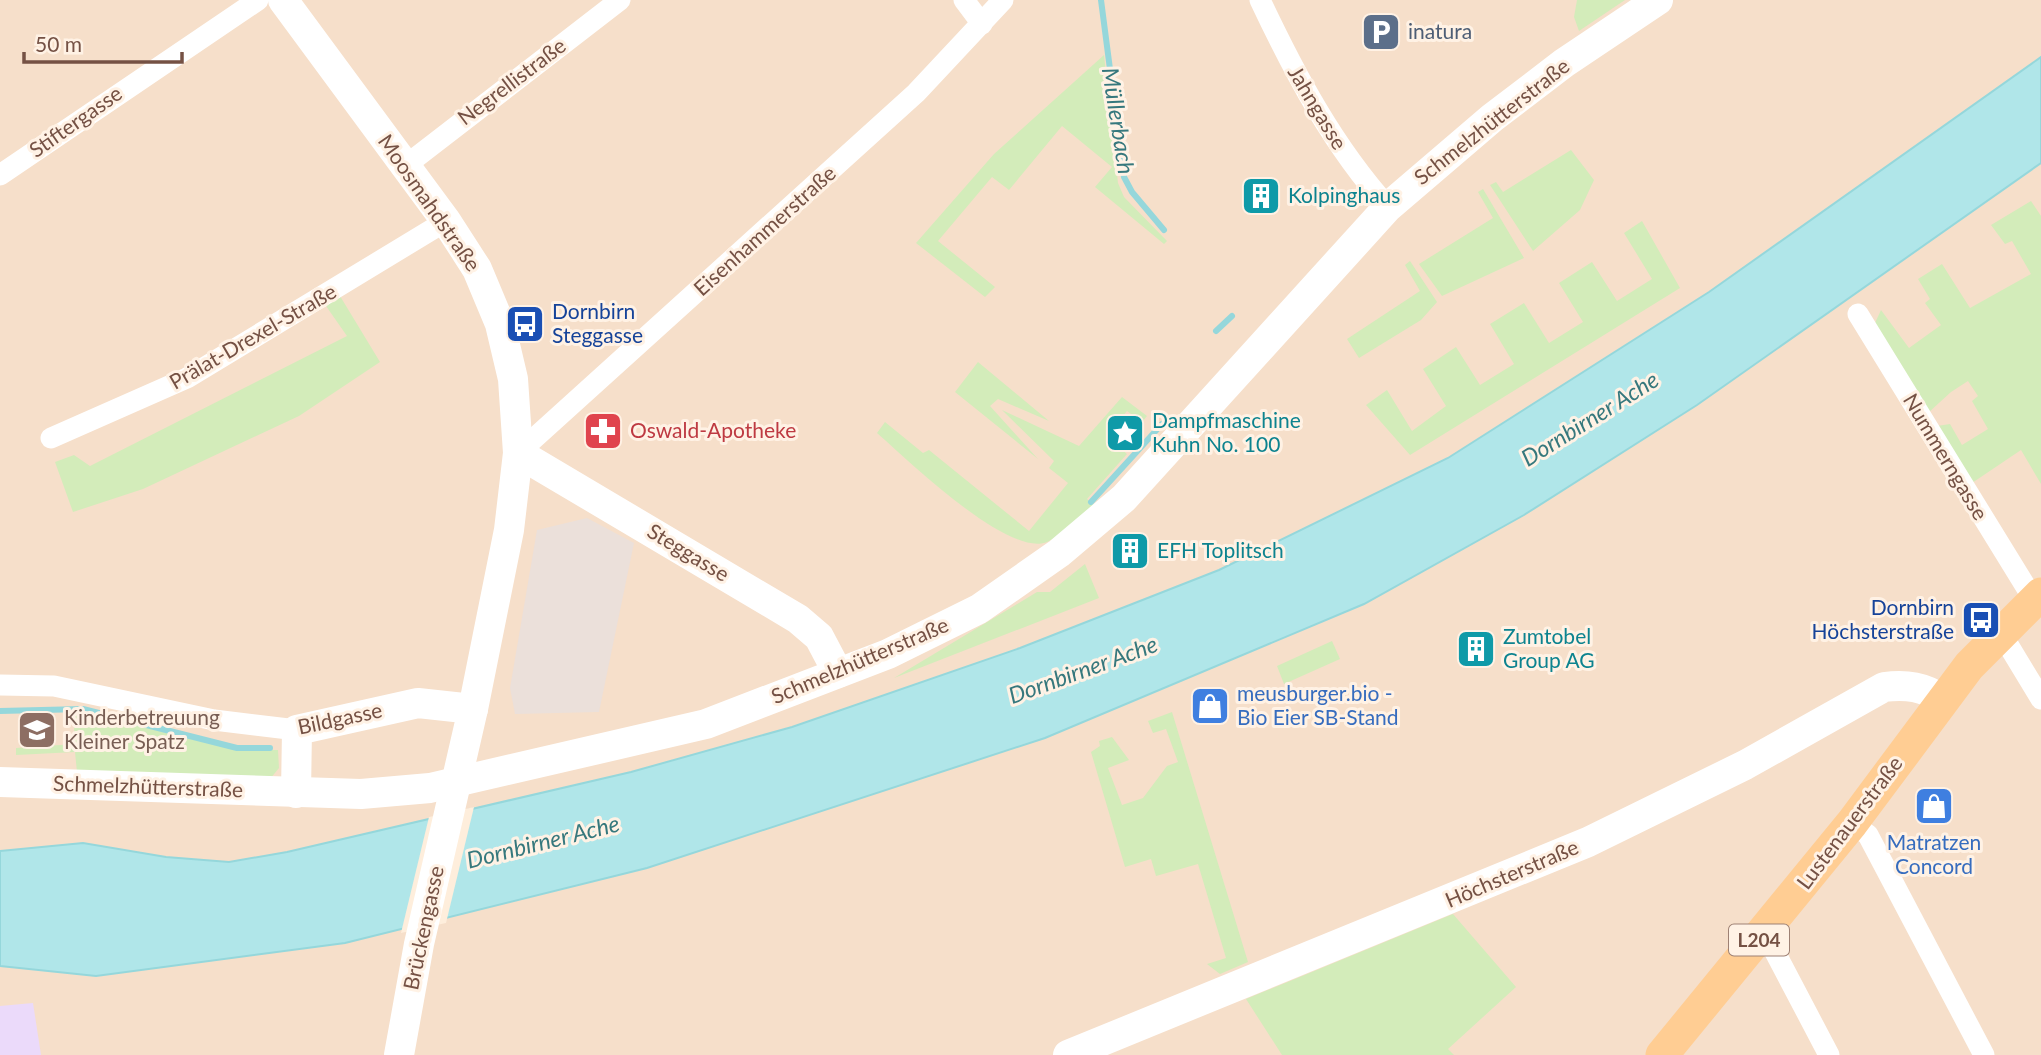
<svg xmlns="http://www.w3.org/2000/svg" width="2041" height="1055" font-family="Lato,sans-serif">
<rect width="100%" height="100%" fill="#feeedc"/>
<rect fill="#f6dfca" x="0" y="0" width="2041" height="1055"/>
<path fill="#ebe0da" d="M 587,518 L 634,543 L 599,712 L 515,714 L 510,688 L 537,530 Z"/>
<path fill="#ebdafa" d="M 33,1003 L 41,1055 L 0,1055 L 0,1006 Z"/>
<g fill="#d3ecba">
<path d="M 1577,0 L 1625,0 L 1579,31 L 1574,17 Z"/>
<path d="M 1104,55 L 1118,183 L 1124,197 L 1167,241 L 1164,244 L 1095,187 L 1112,167 L 1062,126 L 1009,190 L 992,177 L 938,241 L 995,287 L 985,297 L 916,243 L 994,154 Z"/>
<path d="M 1571,150 L 1594,180 L 1580,210 L 1533,251 L 1490,185 L 1496,182 L 1503,192 Z"/>
<path d="M 1483,189 L 1524,258 L 1442,296 L 1419,264 L 1493,218 L 1478,192 Z"/>
<path d="M 2031,201 L 2041,216 L 2041,484 L 2021,450 L 1972,483 L 1937,426 L 1950,424 L 1962,445 L 1988,429 L 1972,401 L 1978,396 L 1968,381 L 1951,392 L 1928,413 L 1875,323 L 1881,310 L 1909,348 L 1941,325 L 1925,303 L 1930,299 L 1918,279 L 1942,264 L 1970,308 L 2031,274 L 2012,241 L 2005,244 L 1991,225 Z"/>
<path d="M 1642,221 L 1680,288 L 1410,455 L 1366,405 L 1387,390 L 1412,431 L 1446,406 L 1423,369 L 1456,347 L 1480,385 L 1514,364 L 1490,324 L 1524,303 L 1549,343 L 1583,322 L 1559,283 L 1592,262 L 1617,301 L 1652,279 L 1624,233 Z"/>
<path d="M 1410,261 L 1437,302 L 1421,320 L 1359,358 L 1347,339 L 1420,291 L 1405,265 Z"/>
<path d="M 340,296 L 380,362 L 299,416 L 143,489 L 73,512 L 55,462 L 74,455 L 90,466 L 347,336 L 326,306 Z"/>
<path d="M 978,362 L 1049,421 L 998,399 L 990,406 L 1038,459 L 955,392 Z"/>
<path d="M 1122,397 L 1147,416 L 1142,422 L 1127,411 L 1106,436 L 1127,454 L 1087,499 L 1094,505 C 1080,516 1063,535 1047,542 C 1008,558 907,459 877,433 L 885,422 L 923,453 L 929,450 L 1029,531 L 1068,483 L 1049,468 L 1054,461 L 1002,410 L 1079,446 Z"/>
<path d="M 1085,564 L 1099,598 L 894,678 L 1037,592 L 1050,592 Z"/>
<path d="M 1332,641 L 1340,659 L 1284,684 L 1277,666 Z"/>
<path d="M 73,710 L 237,750 L 278,750 L 279,768 L 270,779 L 77,772 L 75,752 L 16,755 L 16,748 L 75,744 Z"/>
<path d="M 1172,712 L 1248,962 L 1220,974 L 1207,964 L 1226,958 L 1198,864 L 1156,876 L 1151,859 L 1125,867 L 1091,752 L 1100,746 L 1099,741 L 1112,737 L 1129,760 L 1108,768 L 1122,805 L 1143,798 L 1167,766 L 1178,762 L 1166,729 L 1153,733 L 1148,721 Z"/>
<path d="M 1453,914 L 1516,987 L 1448,1049 L 1454,1055 L 1282,1055 L 1246,999 Z"/>
</g>
<path fill="#b0e6e9" stroke="#95d7db" stroke-width="2" d="M 2041,57 L 2041,163 L 1697,405 L 1524,515 L 1364,604 L 1045,738 L 647,868 L 345,943 L 96,976 L 0,966 L 0,851 L 83,843 L 166,857 L 229,862 L 287,852 L 631,772 L 792,727 L 1020,648 L 1219,570 L 1448,458 L 1709,292 Z"/>
<path fill="#feeedc" d="M 474,807 L 446,923 L 401,933 L 429,817 Z"/>
<g fill="none" stroke-linecap="round" stroke-linejoin="round">
<g stroke="#95d7db" stroke-width="6">
<path d="M 1101,0 L 1124,177 L 1132,192 L 1164,230"/>
<path d="M 1216,331 L 1232,316"/>
<path d="M 1091,502 L 1162,424"/>
<path d="M 0,711 L 83,709 L 237,748 L 270,748"/>
</g>
<g stroke="#fff" stroke-width="21">
<path d="M 964,0 L 982,24"/>
<path d="M 1260,0 C 1295,74 1333,146 1388,207"/>
<path d="M 405,166 L 620,0"/>
<path d="M 0,175 L 258,0"/>
<path d="M 1858,314 L 2034,600"/>
<path d="M 51,438 L 187,378 L 446,221"/>
<path d="M 518,453 L 916,93 L 1003,0"/>
<path d="M 2001,633 L 2041,699"/>
<path d="M 0,685 L 54,686 L 214,720 L 297,730"/>
<path d="M 1852,823 L 1868,835 L 1984,1055"/>
<path d="M 1765,933 L 1829,1055"/>
</g>
<g stroke="#fff" stroke-width="30">
<path d="M 283,0 L 446,221 L 477,269 L 500,324 L 513,379 L 518,453 L 509,530 L 473,709 L 419,944 L 399,1055"/>
<path d="M 518,453 L 798,619 L 819,637 L 838,673"/>
<path d="M 0,782 L 361,794 L 430,788 L 706,724 L 888,654 L 979,609 L 1059,553 L 1124,498 L 1388,207 L 1492,118 L 1564,63 L 1658,0"/>
<path d="M 296,793 L 297,730 L 418,703 L 473,709"/>
<path d="M 1068,1055 L 1588,842 L 1745,765 L 1884,687 C 1907,684 1924,687 1942,699"/>
</g>
<path stroke="#ffcd93" stroke-width="33" d="M 1662,1055 L 1852,823 L 1969,666 L 2041,594"/>
</g>
<defs>
<g id="parking-square" transform="scale(2.0125)"><rect x="-9" y="-9" width="18" height="18" rx="4" fill="#5c6f8a" stroke="#fff2e5"/><path d="M-3.5-5.5H1a3.5 3.5 0 0 1 0 7H-1V5.5H-3.5ZM-1-3.4V-.6H.8a1.4 1.4 0 0 0 0-2.8Z" fill="#fff"/></g>
<g id="building-square" transform="scale(2.0125)"><rect x="-9" y="-9" width="18" height="18" rx="4" fill="#0f9aa8" stroke="#fff2e5"/><path d="M-4-6H4V6H1V3H-1V6H-4ZM-2.5-4.3h1.7v1.8h-1.7ZM.8-4.3h1.7v1.8H.8ZM-2.5-1h1.7V.8h-1.7ZM.8-1h1.7V.8H.8Z" fill="#fff"/></g>
<g id="bus-square" transform="scale(2.0125)"><rect x="-9" y="-9" width="18" height="18" rx="4" fill="#1a4fb4" stroke="#fff2e5"/><path d="M-5-6H5V4H4V6H2V4H-2V6H-4V4H-5ZM-3.5-4V0h7V-4ZM-3.5 1.2v1.5H-2V1.2ZM2 1.2v1.5H3.5V1.2Z" fill="#fff"/></g>
<g id="pharmacy-square" transform="scale(2.0125)"><rect x="-9" y="-9" width="18" height="18" rx="4" fill="#e0444e" stroke="#fff2e5"/><path d="M-2-6h4v4h4v4h-4v4h-4v-4h-4v-4h4Z" fill="#fff"/></g>
<g id="sight-square" transform="scale(2.0125)"><rect x="-9" y="-9" width="18" height="18" rx="4" fill="#0f9aa8" stroke="#fff2e5"/><path d="M0-6L1.8-2.2L6-1.7L2.9 1.2L3.7 5.4L0 3.3L-3.7 5.4L-2.9 1.2L-6-1.7L-1.8-2.2Z" fill="#fff"/></g>
<g id="shop-square" transform="scale(2.0125)"><rect x="-9" y="-9" width="18" height="18" rx="4" fill="#3f7fe0" stroke="#fff2e5"/><path d="M-5-2.5h2.3a2.7 3.5 0 0 1 5.4 0H5L5.5 6h-11ZM-1.5-2.5h3a1.5 2.3 0 0 0-3 0Z" fill="#fff"/></g>
<g id="school-square" transform="scale(2.0125)"><rect x="-9" y="-9" width="18" height="18" rx="4" fill="#8d6e63" stroke="#fff2e5"/><path d="M0-5L7-2L0 1L-7-2ZM-4 1L0 2.5L4 1V4Q0 6-4 4Z" fill="#fff"/></g>
</defs>
<g fill-rule="evenodd">
<use href="#parking-square" x="1381" y="32"/>
<use href="#building-square" x="1261" y="196"/>
<use href="#bus-square" x="525" y="324"/>
<use href="#pharmacy-square" x="603" y="431"/>
<use href="#sight-square" x="1125" y="433"/>
<use href="#building-square" x="1130" y="551"/>
<use href="#bus-square" x="1981" y="620"/>
<use href="#building-square" x="1476" y="649"/>
<use href="#shop-square" x="1210" y="706"/>
<use href="#school-square" x="37" y="730"/>
<use href="#shop-square" x="1934" y="806"/>
</g>
<g text-anchor="middle" stroke-width="6" stroke-linejoin="round" paint-order="stroke">
<rect fill="#fff2e5" stroke="#9e8174" stroke-width="2" x="1729" y="924.5" width="60" height="31" rx="5"/>
<g font-size="19" font-weight="bold" fill="#755144">
<text x="1759" y="947">L204</text>
</g>
<g font-size="21" fill="#4e5e75" stroke="#fff2e5" text-anchor="start">
<text x="1408" y="39">inatura</text>
</g>
<g font-size="21" fill="#755144" stroke="#fff2e5">
<text transform="translate(512 82) rotate(-37)" y="7">Negrellistraße</text>
<text transform="translate(1317 108) rotate(59)" y="7">Jahngasse</text>
<text transform="translate(76 122) rotate(-35)" y="7">Stiftergasse</text>
<text transform="translate(1492 122) rotate(-38)" y="7">Schmelzhütterstraße</text>
<text transform="translate(429 203) rotate(55)" y="7">Moosmahdstraße</text>
<text transform="translate(765 231) rotate(-42)" y="7">Eisenhammerstraße</text>
<text transform="translate(253 337) rotate(-30)" y="7">Prälat-Drexel-Straße</text>
<text transform="translate(1945 457) rotate(59)" y="7">Nummerngasse</text>
<text transform="translate(688 553) rotate(31)" y="7">Steggasse</text>
<text transform="translate(860 661) rotate(-23)" y="7">Schmelzhütterstraße</text>
<text transform="translate(340 719) rotate(-12)" y="7">Bildgasse</text>
<text transform="translate(148 787) rotate(2)" y="7">Schmelzhütterstraße</text>
<text transform="translate(1850 823) rotate(-53)" y="7">Lustenauerstraße</text>
<text transform="translate(1512 874) rotate(-23)" y="7">Höchsterstraße</text>
<text transform="translate(424 928) rotate(-78)" y="7">Brückengasse</text>
</g>
<g font-size="21" fill="#0d838f" stroke="#fff2e5" text-anchor="start">
<text x="1288" y="203">Kolpinghaus</text>
<text x="1152" y="428">Dampfmaschine<tspan x="1152" dy="24">Kuhn No. 100</tspan></text>
<text x="1157" y="558">EFH Toplitsch</text>
<text x="1503" y="644">Zumtobel<tspan x="1503" dy="24">Group AG</tspan></text>
</g>
<g font-size="21" fill="#164399" stroke="#fff2e5" text-anchor="start">
<text x="552" y="319">Dornbirn<tspan x="552" dy="24">Steggasse</tspan></text>
<text x="1954" y="615" text-anchor="end">Dornbirn<tspan x="1954" dy="24">Höchsterstraße</tspan></text>
</g>
<g font-size="21" fill="#be3a42" stroke="#fff2e5" text-anchor="start">
<text x="630" y="438">Oswald-Apotheke</text>
</g>
<g font-size="21" fill="#366cbe" stroke="#fff2e5" text-anchor="start">
<text x="1237" y="701">meusburger.bio -<tspan x="1237" dy="24">Bio Eier SB-Stand</tspan></text>
<text x="1934" y="850" text-anchor="middle">Matratzen<tspan x="1934" dy="24">Concord</tspan></text>
</g>
<g font-size="21" fill="#785e54" stroke="#fff2e5" text-anchor="start">
<text x="64" y="725">Kinderbetreuung<tspan x="64" dy="24">Kleiner Spatz</tspan></text>
</g>
<g font-size="23" font-style="italic" fill="#36787d" stroke="#fff2e5">
<text transform="translate(1118 121) rotate(81)" y="8">Müllerbach</text>
<text transform="translate(1590 419) rotate(-32)" y="8">Dornbirner Ache</text>
<text transform="translate(1083 670) rotate(-20)" y="8">Dornbirner Ache</text>
<text transform="translate(543 842) rotate(-14)" y="8">Dornbirner Ache</text>
</g>
</g>
<path d="M24 52v10h158v-10" fill="none" stroke="#755144" stroke-width="3.5"/>
<text x="35" y="52" font-size="21" fill="#755144" stroke="#fff2e5" stroke-width="5" paint-order="stroke">50 m</text>
</svg>
